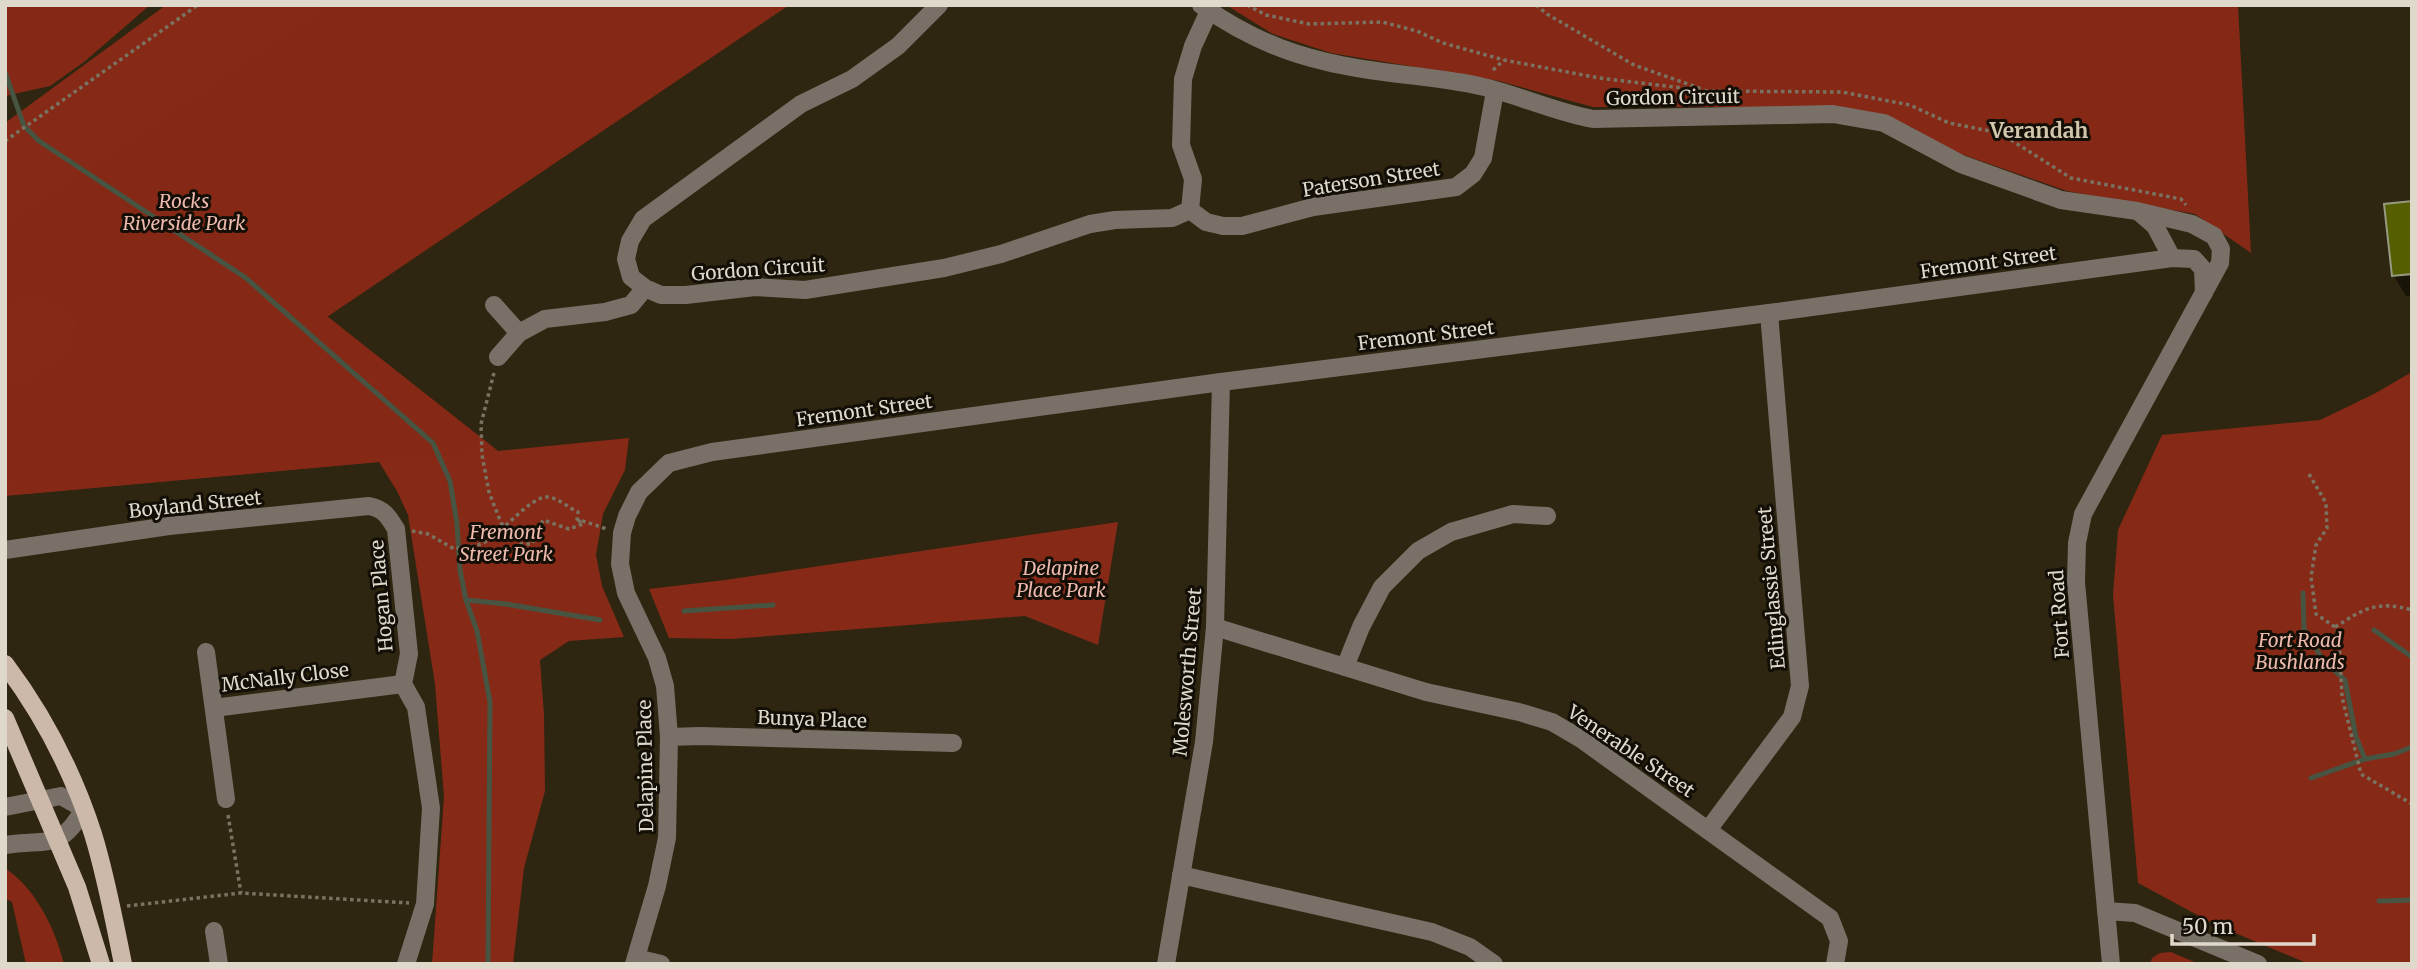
<svg xmlns="http://www.w3.org/2000/svg" width="2417" height="969" font-family="Merriweather,serif">
<rect width="100%" height="100%" fill="#2e2610"/>
<g fill="#862a17">
<path d="M 166,5 L 789,5 L 327,317 L 498,451 L 629,438 L 625,470 L 603,514 L 596,555 L 602,586 L 624,637 L 569,641 L 540,660 L 544,715 L 545,791 L 524,868 L 513,964 L 432,964 L 444,797 L 435,684 L 408,515 L 397,491 L 379,462 L 5,496 L 5,123 Z"/>
<path d="M 2412,372 L 2412,964 L 2309,964 L 2216,925 L 2138,883 L 2113,595 L 2118,530 L 2162,435 L 2320,420 L 2374,394 Z"/>
<path d="M 1118,522 L 1098,645 L 1025,616 L 731,639 L 669,638 L 649,589 L 725,580 Z"/>
</g>
<g fill="#852916">
<path d="M 5,5 L 150,5 L 84,62 L 50,86 L 5,96 Z"/>
<path d="M 329,5 L 789,5 L 327,316 L 498,451 L 25,494 L 5,477 L 5,384 L 16,386 L 63,359 L 78,322 L 44,298 L 5,304 L 5,225 Z"/>
<path d="M 1226,5 L 2238,5 L 2251,253 L 2195,214 L 2067,191 L 1938,146 L 1915,129 L 1884,116 L 1833,107 L 1593,107 L 1499,81 L 1331,53 L 1273,34 Z"/>
<path d="M 5,868 C 36,889 55,928 64,964 L 26,964 L 12,902 L 5,898 Z"/>
<path d="M 2171,952 L 2199,964 L 2150,964 L 2152,958 L 2160,953 Z"/>
</g>
<path fill="#0007" d="M 2412,203 L 2412,296 L 2406,296 L 2394,276 Z"/>
<g fill="none" stroke-linecap="round" stroke-linejoin="round">
<g stroke="#465441" stroke-width="5">
<path d="M 5,72 L 24,126 L 39,141 L 246,278 L 433,443 L 450,481 L 457,524 L 460,570 L 466,600 L 477,631 L 490,702 L 488,964"/>
<path d="M 2303,593 L 2304,629 L 2323,660 L 2345,680 L 2356,737 L 2365,759"/>
<path d="M 466,600 L 506,604 L 600,620"/>
<path d="M 684,611 L 773,605"/>
<path d="M 2374,630 L 2412,657"/>
<path d="M 2311,778 L 2365,759 L 2394,754 L 2412,747"/>
<path d="M 2379,901 L 2412,900"/>
</g>
</g>
<path fill="#565e02" stroke="#959a80" stroke-width="2" d="M 2412,201 L 2412,274 L 2392,276 L 2384,204 Z"/>
<g fill="none" stroke-linecap="round" stroke-linejoin="round">
<g stroke="#7a7361" stroke-width="3.5" stroke-dasharray="3.5 3.5" stroke-linecap="butt">
<path d="M 1247,5 L 1266,15 L 1309,24 L 1382,22 L 1417,31 L 1443,43 L 1504,60 L 1599,78 L 1708,91 L 1842,92 L 1910,105 L 1949,123 L 2000,133 L 2071,178 L 2181,199 L 2186,205"/>
<path d="M 1536,5 L 1547,14 L 1634,65 L 1702,89"/>
<path d="M 1493,70 L 1504,60"/>
<path d="M 5,141 L 198,5"/>
<path d="M 494,373 L 481,424 L 482,455 L 489,492 L 501,523 L 521,544 L 532,544 L 543,520 L 569,529 L 583,524 L 577,519"/>
<path d="M 2309,474 L 2326,503 L 2327,528 L 2316,545 L 2311,577 L 2316,614 L 2335,627 L 2339,638 L 2342,697 L 2361,774 L 2412,804"/>
<path d="M 412,531 L 428,534 L 454,549 C 463,547 473,547 481,544 C 501,535 531,495 548,497 C 558,498 569,508 578,512 L 577,519 L 607,529"/>
<path d="M 2335,627 C 2364,609 2376,600 2412,610"/>
<path d="M 228,815 L 241,893"/>
<path d="M 127,906 L 241,893 L 409,903"/>
</g>
<g stroke="#797068" stroke-width="18">
<path d="M 939,5 L 898,46 L 852,79 L 801,104 L 643,219 L 630,241 L 626,259 L 631,277 L 645,288 L 661,295 L 686,295 L 755,287 L 805,290 L 944,268 L 1001,254 L 1090,224 L 1115,220 L 1172,218 L 1190,210 L 1193,179 L 1181,145 L 1183,79 L 1193,46 L 1209,11"/>
<path d="M 1201,5 C 1239,32 1281,52 1327,62 C 1375,74 1426,75 1475,85 C 1515,93 1553,112 1593,119 L 1833,114 L 1884,123 L 1961,164 L 2061,200 L 2137,211 L 2192,224 L 2214,236 L 2221,249 L 2220,263 L 2083,514 L 2077,543 L 2076,582 L 2111,964"/>
<path d="M 1190,210 L 1206,222 L 1223,226 L 1242,226 L 1313,207 L 1456,187 L 1473,174 L 1483,158 L 1495,91"/>
<path d="M 2140,213 L 2155,226 L 2172,258"/>
<path d="M 494,305 L 519,333"/>
<path d="M 498,357 L 519,333 L 545,319 L 605,312 L 631,305 L 645,288"/>
<path d="M 5,550 L 169,526 L 369,506 C 384,509 388,516 396,529 L 409,654 L 403,684 L 416,707 L 431,808 L 425,904 L 406,964"/>
<path d="M 1215,627 L 1426,692 L 1519,712 L 1552,722 L 1581,739 L 1830,918 L 1839,941 L 1835,964"/>
<path d="M 206,652 L 226,799"/>
<path d="M 1345,667 L 1361,627 L 1382,587 L 1418,551 L 1451,532 L 1513,514 L 1547,516"/>
<path d="M 214,708 L 403,684"/>
<path d="M 669,737 L 700,736 L 953,743"/>
<path d="M 5,807 L 61,796 L 84,809 C 59,852 48,838 5,845"/>
<path d="M 1708,830 L 1792,717 L 1800,686 L 1769,313"/>
<path d="M 1181,875 L 1432,932 L 1470,947 L 1494,964"/>
<path d="M 2106,911 L 2135,913 L 2258,964"/>
<path d="M 214,931 L 219,964"/>
<path d="M 636,958 L 661,964"/>
<path d="M 634,964 L 657,886 L 667,838 L 669,737 L 665,686 L 657,658 L 626,593 L 620,564 L 622,533 L 627,516 L 639,492 L 669,463 L 712,452 L 1221,382 L 1769,313 L 2172,258 L 2194,259 L 2203,269 L 2204,293"/>
<path d="M 1166,964 L 1204,742 L 1215,627 L 1221,382"/>
</g>
<g stroke="#cdb9a9" stroke-width="18">
<path d="M 5,664 C 44,716 73,772 93,834 C 106,876 114,920 123,964"/>
<path d="M 5,718 L 77,887 L 101,964"/>
</g>
</g>
<g text-anchor="middle" stroke-width="6" stroke-linejoin="round" paint-order="stroke">
<g font-size="19" fill="#dfd9cc" stroke="#130f07">
<text transform="translate(1673 97) rotate(-1)" y="7">Gordon Circuit</text>
<text transform="translate(1371 179) rotate(-9)" y="7">Paterson Street</text>
<text transform="translate(1988 262) rotate(-8)" y="7">Fremont Street</text>
<text transform="translate(758 269) rotate(-4)" y="7">Gordon Circuit</text>
<text transform="translate(1426 335) rotate(-7)" y="7">Fremont Street</text>
<text transform="translate(864 410) rotate(-8)" y="7">Fremont Street</text>
<text transform="translate(195 504) rotate(-6)" y="7">Boyland Street</text>
<text transform="translate(1771 588) rotate(-95)" y="7">Edinglassie Street</text>
<text transform="translate(381 596) rotate(-95)" y="7">Hogan Place</text>
<text transform="translate(2059 614) rotate(-94)" y="7">Fort Road</text>
<text transform="translate(1187 672) rotate(-85)" y="7">Molesworth Street</text>
<text transform="translate(285 677) rotate(-7)" y="7">McNally Close</text>
<text transform="translate(812 719) rotate(2)" y="7">Bunya Place</text>
<text transform="translate(1631 751) rotate(34)" y="7">Venerable Street</text>
<text transform="translate(645 766) rotate(-91)" y="7">Delapine Place</text>
</g>
<g font-size="19" font-style="italic" fill="#eebaad" stroke="#130f07">
<text x="184" y="208">Rocks<tspan x="184" dy="22">Riverside Park</tspan></text>
<text x="506" y="539">Fremont<tspan x="506" dy="22">Street Park</tspan></text>
<text x="1061" y="575">Delapine<tspan x="1061" dy="22">Place Park</tspan></text>
<text x="2300" y="647">Fort Road<tspan x="2300" dy="22">Bushlands</tspan></text>
</g>
<g font-size="21" font-weight="bold" fill="#d2c7ad" stroke="#130f07">
<text x="2039" y="138">Verandah</text>
</g>
</g>
<rect width="2417" height="969" fill="none" stroke="#dfd9cc" stroke-width="14"/>
<path d="M2172 934v10h142v-10" fill="none" stroke="#dfd9cc" stroke-width="3.5"/>
<text x="2182" y="934" font-size="21" fill="#dfd9cc" stroke="#130f07" stroke-width="5" paint-order="stroke">50 m</text>
</svg>
